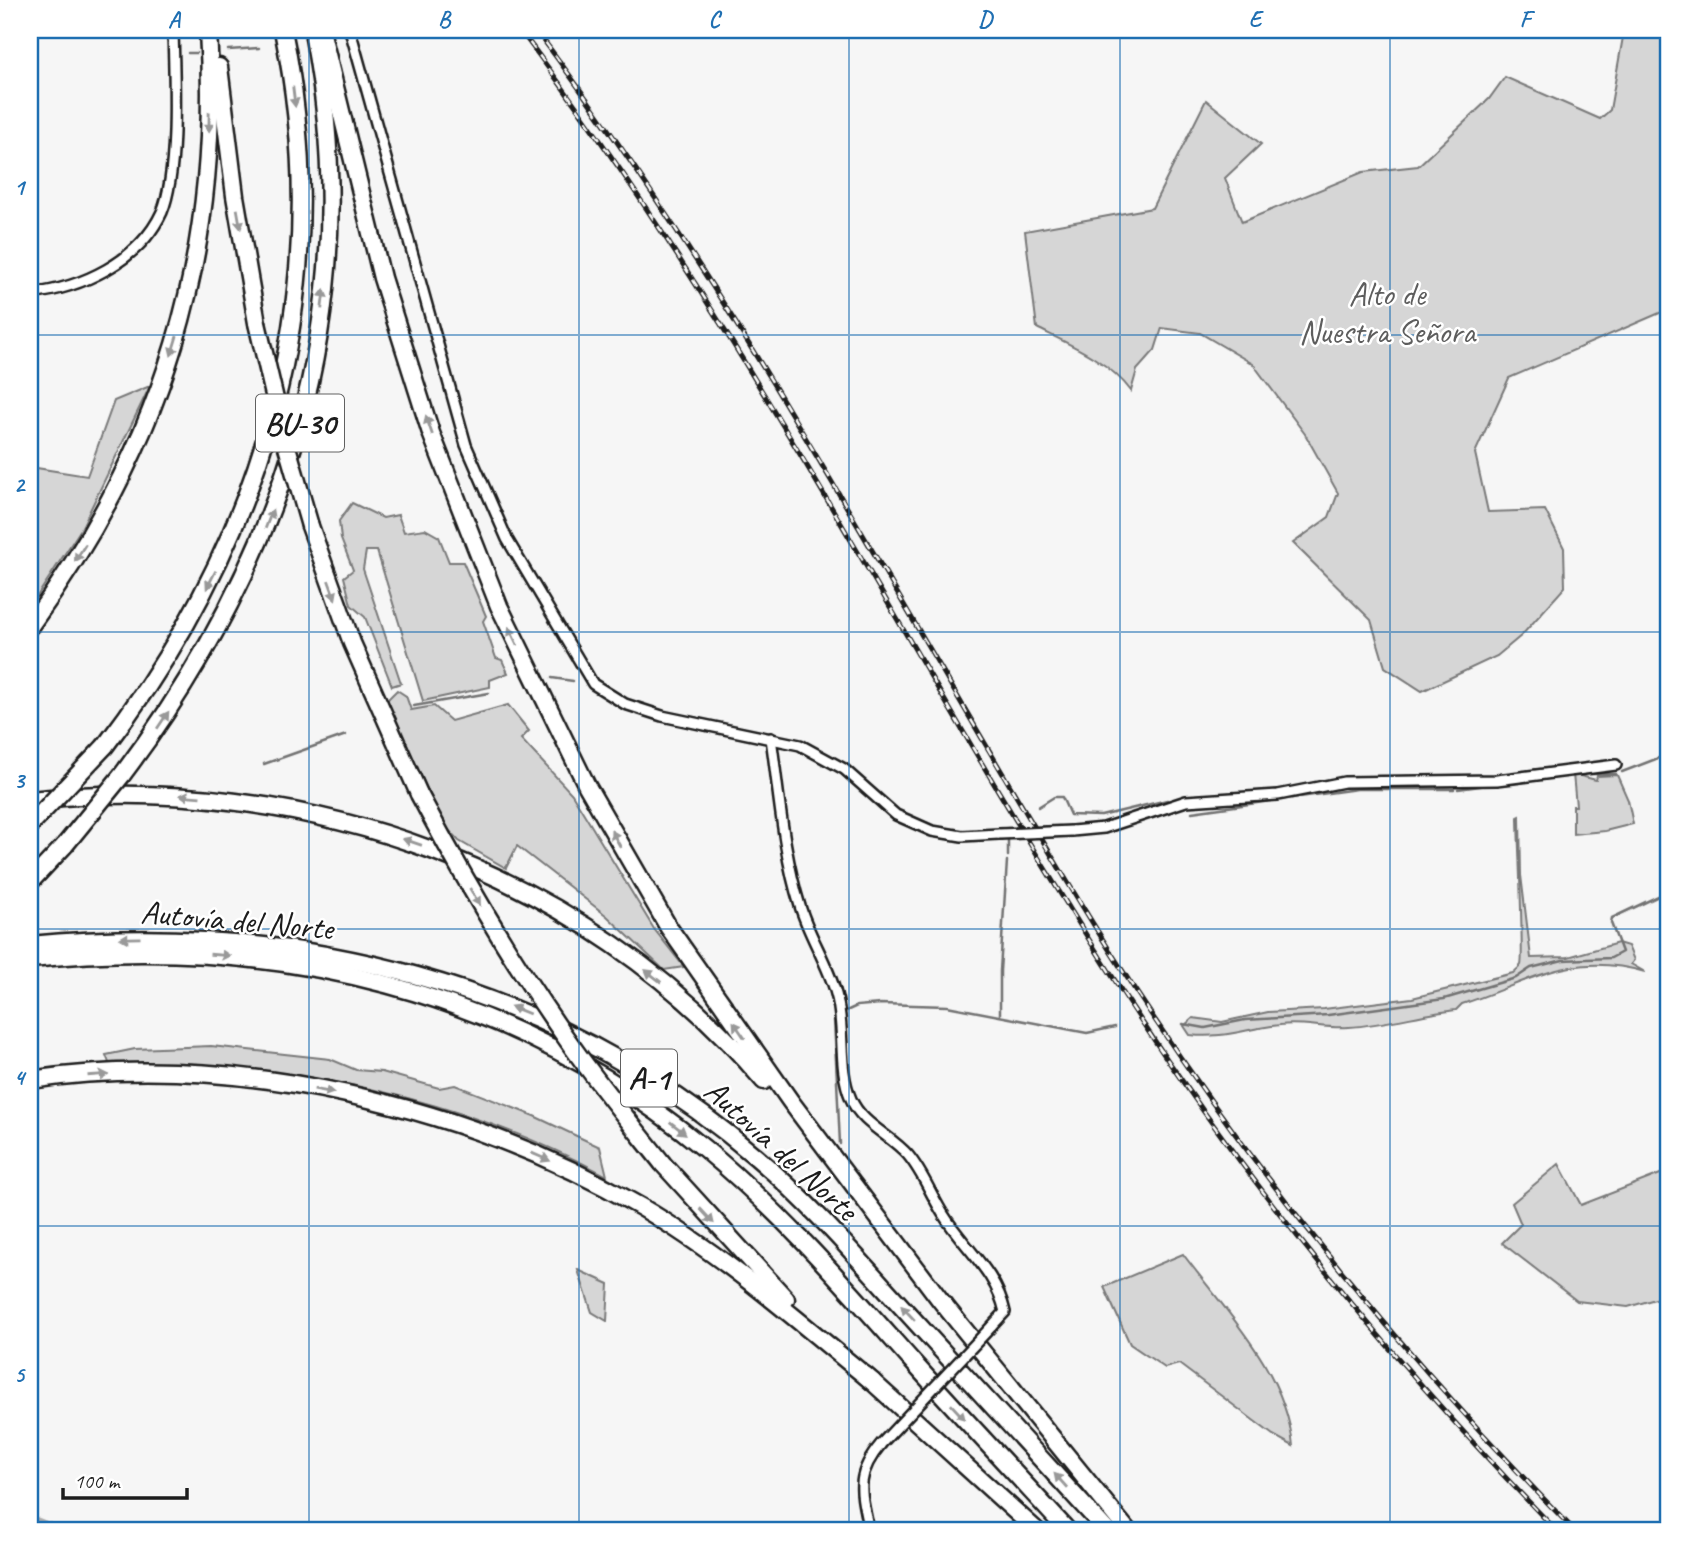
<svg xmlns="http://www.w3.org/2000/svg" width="1699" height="1561" font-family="Caveat,sans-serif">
<rect width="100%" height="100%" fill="#f6f6f6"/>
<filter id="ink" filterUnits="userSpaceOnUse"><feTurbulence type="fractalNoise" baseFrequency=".0143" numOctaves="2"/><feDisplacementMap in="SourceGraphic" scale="14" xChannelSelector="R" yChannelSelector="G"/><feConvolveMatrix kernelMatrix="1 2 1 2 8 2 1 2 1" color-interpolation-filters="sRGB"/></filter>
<g filter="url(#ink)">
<g fill="#d6d6d6" stroke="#797979" stroke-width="2">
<path d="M 1612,30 L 1669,30 L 1669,309 L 1509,378 L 1475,453 L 1488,512 L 1545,510 L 1564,548 L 1565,587 L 1522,635 L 1497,656 L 1422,691 L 1385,667 L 1371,620 L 1293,543 L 1329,517 L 1338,493 L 1305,434 L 1253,364 L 1200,333 L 1162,328 L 1155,350 L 1137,370 L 1131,391 C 1109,361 1071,345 1037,328 L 1025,231 L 1152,208 L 1206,100 L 1261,144 L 1225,178 L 1242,222 L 1363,172 L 1418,166 L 1489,99 L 1505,77 L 1600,119 L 1610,110 L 1623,37 Z"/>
<path d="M 150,386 L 81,529 L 30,607 L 30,467 L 87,476 L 114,401 Z"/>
<path d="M 352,503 L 383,518 L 398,515 L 404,532 L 425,529 L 439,537 L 449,562 L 463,562 L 486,616 L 483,621 L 496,658 L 502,660 L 508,673 L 490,680 L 490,687 L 423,701 L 377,551 L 366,551 L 363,569 L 401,683 L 392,686 L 365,617 L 351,605 L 344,577 L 353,570 L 341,539 L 339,521 Z"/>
<path d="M 397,690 L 406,696 L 411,710 L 434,706 L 451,721 L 508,705 L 529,731 L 521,739 L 572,794 L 654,929 L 684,967 L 664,970 L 607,916 L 517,846 L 506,868 L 459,841 L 444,825 L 386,701 Z"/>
<path d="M 1573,774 L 1596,780 L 1597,776 L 1617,775 L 1628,800 L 1633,824 L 1605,831 L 1573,834 L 1573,806 L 1576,806 Z"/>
<path d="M 1520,816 L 1521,875 L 1531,958 L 1568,957 L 1618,943 L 1628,946 L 1634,960 L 1631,964 L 1645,972 C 1570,950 1531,982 1462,1004 L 1456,1010 C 1421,1014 1384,1025 1349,1027 C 1325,1029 1304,1022 1280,1025 C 1247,1028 1224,1039 1190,1035 L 1184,1026 L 1193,1018 L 1222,1022 L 1268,1012 L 1324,1009 L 1412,998 L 1513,973 C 1516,970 1519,968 1521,965 C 1524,958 1518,836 1518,817 Z"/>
<path d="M 211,1046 L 330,1059 L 356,1070 L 382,1072 L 439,1088 L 455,1085 L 534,1116 L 600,1147 L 607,1176 C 481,1108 340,1073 197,1066 C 169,1064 140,1067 111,1068 L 106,1055 L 135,1049 Z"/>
<path d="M 1559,1164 L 1581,1205 L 1663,1173 L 1664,1166 L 1669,1165 L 1669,1295 L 1628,1307 L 1577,1301 L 1502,1243 L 1521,1224 L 1512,1203 Z"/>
<path d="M 1183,1254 C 1226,1312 1286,1371 1293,1446 L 1273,1435 L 1179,1364 L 1165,1368 L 1130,1344 L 1104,1287 Z"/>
<path d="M 578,1270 L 609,1284 L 607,1321 L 592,1312 Z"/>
</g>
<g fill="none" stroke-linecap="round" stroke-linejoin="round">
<g stroke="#727272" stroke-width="2.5">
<path d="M 228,50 L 259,48"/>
<path d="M 188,53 L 196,53"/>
<path d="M 552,678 L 573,681"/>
<path d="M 414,706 L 489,693"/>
<path d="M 264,764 L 346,735"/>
<path d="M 1622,772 L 1669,754"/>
<path d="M 1578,774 L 1616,774"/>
<path d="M 1458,789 L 1495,784"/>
<path d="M 1038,807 L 1054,797 L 1062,797 L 1070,815 L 1101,816 L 1167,800"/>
<path d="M 1192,812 L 1357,789 L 1454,789"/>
<path d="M 1008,828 L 1008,856"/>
<path d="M 844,1012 L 857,1006 L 880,1004 L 947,1006 L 1087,1033 L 1115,1027"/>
<path d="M 1000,1015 L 1000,971 L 1007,861"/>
<path d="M 834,1019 L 840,1144"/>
<path d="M 1183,1024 L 1205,1028 L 1245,1020 L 1328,1015 L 1444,999 L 1516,978 L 1531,968 L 1563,960 L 1611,958 L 1622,952 L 1611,923 L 1612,918 L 1669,891"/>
</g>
<path stroke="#acacac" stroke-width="16" d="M 30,1523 L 50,1531"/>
<g stroke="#1c1c1c" stroke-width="14">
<g id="street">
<path d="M 350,30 L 466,445 L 507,539 L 593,684 L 625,704 L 662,716 L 800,745 L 844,769 L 896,815 L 932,831 L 962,836 L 999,834"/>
<path d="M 30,294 C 81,288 139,262 162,212 C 179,172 174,75 173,30"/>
<path d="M 771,738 C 779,793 783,852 800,906 C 809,936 828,964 836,994 C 846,1028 837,1067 851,1099 C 862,1125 891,1135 908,1155 C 923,1173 931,1195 943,1214 C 964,1248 996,1271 1005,1312 L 991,1327"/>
<path d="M 1072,831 L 1104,828 L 1186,801 L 1278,795 L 1344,782 L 1497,780 L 1616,765"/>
<path d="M 869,1531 C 861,1492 854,1476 881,1444"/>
</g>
</g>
<g stroke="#1c1c1c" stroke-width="21">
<g id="highway">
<path d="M 321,30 L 382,278 L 431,433 L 499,606 L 587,786 L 669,928 L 791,1102 L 941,1301 L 1128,1531"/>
<path d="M 219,67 L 235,196 L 257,323"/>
<path d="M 310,526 L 352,643 L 419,794"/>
<path d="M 30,626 C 163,444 222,255 208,30"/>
<path d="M 105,746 C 265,537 337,291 283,30"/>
<path d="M 122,775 C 285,558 366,310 314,38"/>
<path d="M 30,800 C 301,770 586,870 764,1081"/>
<path d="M 30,882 L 65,845"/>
<path d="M 30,945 C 295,919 552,982 756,1157 C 809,1202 855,1255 901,1306 C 970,1381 1038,1456 1107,1531"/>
<path d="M 30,959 C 276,933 513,990 705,1149 C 781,1212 846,1287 911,1360 C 963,1418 1016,1474 1068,1531"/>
<path d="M 30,1080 C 233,1050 464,1104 641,1207 C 725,1256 798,1321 873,1382"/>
<path d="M 663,1164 L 786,1299"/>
<path d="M 865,1375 L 1037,1531"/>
</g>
</g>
<use href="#street" stroke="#fff" stroke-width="9"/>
<use href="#highway" stroke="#fff" stroke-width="16"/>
<g stroke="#1c1c1c" stroke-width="5">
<g id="rail">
<path d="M 520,30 C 741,321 905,649 1100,957 C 1230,1164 1386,1356 1557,1531"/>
<path d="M 536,30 C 755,319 918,644 1110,951 C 1243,1161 1401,1354 1575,1531"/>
</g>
</g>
<use href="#rail" stroke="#fff" stroke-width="2.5" stroke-dasharray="8" stroke-linecap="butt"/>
<g stroke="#1c1c1c" stroke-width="14" stroke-linecap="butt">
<g id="street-bridge">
<path d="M 999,834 L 1072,831"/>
<path d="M 881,1444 L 991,1327"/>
</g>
</g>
<g stroke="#1c1c1c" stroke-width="21" stroke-linecap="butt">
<g id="highway-bridge">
<path d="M 257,323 L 283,433 L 310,526"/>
<path d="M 419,794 C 465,881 514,965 571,1045 C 600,1086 632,1125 663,1164"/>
<path d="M 30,825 L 105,746"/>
<path d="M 65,845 L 122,775"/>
</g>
</g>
<use href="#street-bridge" stroke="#fff" stroke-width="9"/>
<use href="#highway-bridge" stroke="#fff" stroke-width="16"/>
</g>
<defs><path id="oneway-solid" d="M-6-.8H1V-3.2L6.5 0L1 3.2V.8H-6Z" transform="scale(1.75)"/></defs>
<g fill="#999">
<use href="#oneway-solid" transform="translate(294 97) rotate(83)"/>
<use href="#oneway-solid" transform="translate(209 122) rotate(91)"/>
<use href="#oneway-solid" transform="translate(239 219) rotate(80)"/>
<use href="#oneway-solid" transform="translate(323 299) rotate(-83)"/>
<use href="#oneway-solid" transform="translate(174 346) rotate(107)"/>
<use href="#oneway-solid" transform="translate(429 425) rotate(-109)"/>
<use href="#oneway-solid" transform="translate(269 519) rotate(-69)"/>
<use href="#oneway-solid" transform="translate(80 553) rotate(122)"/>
<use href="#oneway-solid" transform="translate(211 580) rotate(117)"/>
<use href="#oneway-solid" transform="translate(332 590) rotate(70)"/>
<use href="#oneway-solid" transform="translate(513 636) rotate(-115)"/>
<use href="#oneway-solid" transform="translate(163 720) rotate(-56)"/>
<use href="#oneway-solid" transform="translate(190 796) rotate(-175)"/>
<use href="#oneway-solid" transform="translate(616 839) rotate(-119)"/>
<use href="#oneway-solid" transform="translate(412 842) rotate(-161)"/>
<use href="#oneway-solid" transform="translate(475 897) rotate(59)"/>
<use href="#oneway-solid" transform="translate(130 938) rotate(179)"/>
<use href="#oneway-solid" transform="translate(220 955) rotate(4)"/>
<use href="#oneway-solid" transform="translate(653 976) rotate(-142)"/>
<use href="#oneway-solid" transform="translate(520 1010) rotate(-158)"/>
<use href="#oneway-solid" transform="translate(739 1030) rotate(-125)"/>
<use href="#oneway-solid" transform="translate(98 1075) rotate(-4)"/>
<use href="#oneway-solid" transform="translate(324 1091) rotate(10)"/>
<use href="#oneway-solid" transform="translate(678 1128) rotate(38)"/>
<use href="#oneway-solid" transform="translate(541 1157) rotate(23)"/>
<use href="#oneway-solid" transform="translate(707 1216) rotate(47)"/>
<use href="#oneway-solid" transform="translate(908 1313) rotate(-133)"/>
<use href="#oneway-solid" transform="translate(958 1412) rotate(47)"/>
<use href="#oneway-solid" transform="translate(1061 1481) rotate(-132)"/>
</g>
</g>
<path fill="none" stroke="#1f6fb2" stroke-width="2" stroke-opacity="0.55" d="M 309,30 L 309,1531M 579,30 L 579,1531M 849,30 L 849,1531M 1120,30 L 1120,1531M 1390,30 L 1390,1531M 30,335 L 1669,335M 30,632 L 1669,632M 30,929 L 1669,929M 30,1226 L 1669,1226"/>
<g text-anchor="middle" stroke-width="5" stroke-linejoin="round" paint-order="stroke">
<g fill="#fff" stroke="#606060" stroke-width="2">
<rect x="256" y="394.5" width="88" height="57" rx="5"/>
<rect x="621" y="1049.5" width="56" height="57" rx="5"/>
</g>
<g font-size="32" font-weight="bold" fill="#1c1c1c">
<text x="300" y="434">BU-30</text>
<text x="649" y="1089">A-1</text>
</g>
<g font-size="33" fill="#5d5d5d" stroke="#fff">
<text x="1387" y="305">Alto de<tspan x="1387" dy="38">Nuestra Señora</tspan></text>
</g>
<g font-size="33" fill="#1c1c1c" stroke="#fff">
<text transform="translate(237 919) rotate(5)" y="12">Autovía del Norte</text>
<text transform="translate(782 1149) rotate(42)" y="12">Autovía del Norte</text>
</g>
</g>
<rect width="1699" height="1561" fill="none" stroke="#fff" stroke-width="77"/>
<path d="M63 1488v10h124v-10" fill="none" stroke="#1c1c1c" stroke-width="3.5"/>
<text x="74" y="1488" font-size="21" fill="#1c1c1c" stroke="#ffffff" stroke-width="5" paint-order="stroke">100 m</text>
<rect x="38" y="38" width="1622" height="1484" fill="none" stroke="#1f6fb2" stroke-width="2.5"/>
<g font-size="23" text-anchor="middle" font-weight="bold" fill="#1f6fb2">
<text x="174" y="27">A</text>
<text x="444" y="27">B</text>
<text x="714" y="27">C</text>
<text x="985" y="27">D</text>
<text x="1255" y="27">E</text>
<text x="1525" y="27">F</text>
<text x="19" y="195">1</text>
<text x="19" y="492">2</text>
<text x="19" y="788">3</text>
<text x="19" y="1085">4</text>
<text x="19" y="1382">5</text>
</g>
</svg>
